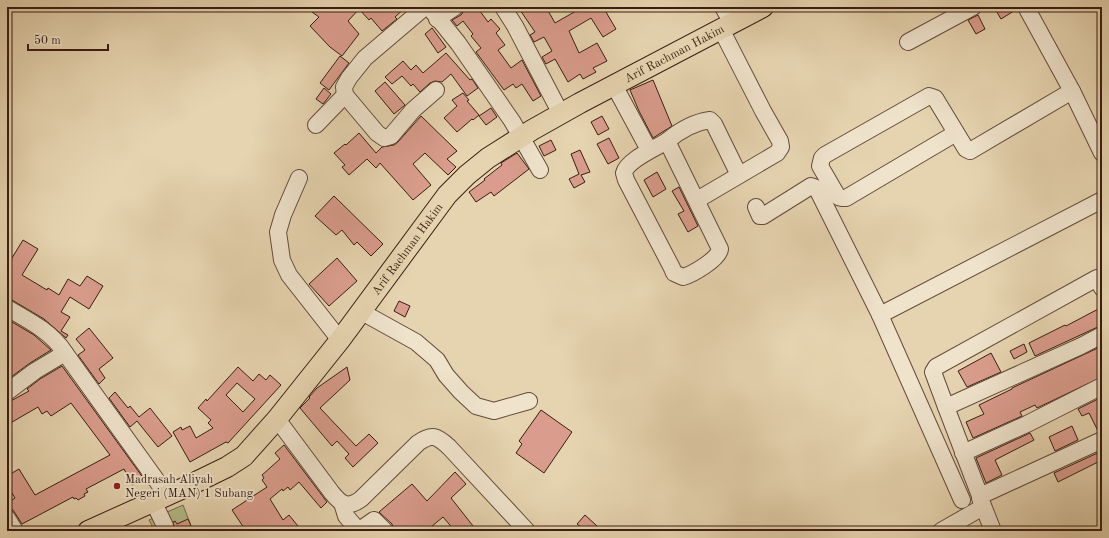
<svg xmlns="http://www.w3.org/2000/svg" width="1109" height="538" font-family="'Old Standard TT',serif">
<rect width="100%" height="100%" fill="#e6d4b0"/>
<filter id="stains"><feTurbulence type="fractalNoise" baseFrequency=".005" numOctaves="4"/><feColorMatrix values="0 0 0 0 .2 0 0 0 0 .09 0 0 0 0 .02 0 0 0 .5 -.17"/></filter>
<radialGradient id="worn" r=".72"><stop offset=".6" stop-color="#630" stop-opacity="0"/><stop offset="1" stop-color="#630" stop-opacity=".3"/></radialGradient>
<path fill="#b5bd8b" stroke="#776d4e" d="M 183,505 L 193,531 L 155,531 L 149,520 Z"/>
<g fill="#da9d8d" stroke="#391d12" fill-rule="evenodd">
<path d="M 316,7 L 406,7 L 395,17 L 397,19 L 382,31 L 371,18 L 369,20 L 359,9 L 348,21 L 359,34 L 342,56 L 330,47 L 310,26 L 319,17 L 312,12 Z"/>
<path d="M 464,7 L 477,7 L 488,22 L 491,19 L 500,29 L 496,33 L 505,45 L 498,50 L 511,68 L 522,60 L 541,96 L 533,101 L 522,84 L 516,88 L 513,84 L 504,90 L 476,52 L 481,48 L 471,36 L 473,34 L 463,21 L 457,26 L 452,20 L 461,15 L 463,12 Z"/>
<path d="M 518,7 L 546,7 L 555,23 L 583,7 L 603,7 L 616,29 L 603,37 L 591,18 L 569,31 L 579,53 L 597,43 L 607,61 L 593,68 L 596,72 L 583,79 L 580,74 L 568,82 L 555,59 L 546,64 L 542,57 L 552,51 L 544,37 L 534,42 L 530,35 L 535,32 Z"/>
<path d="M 994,7 L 1017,7 L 1017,9 L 1001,19 Z"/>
<path d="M 978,15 L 985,29 L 976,34 L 968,20 Z"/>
<path d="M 432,28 L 446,47 L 438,53 L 425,34 Z"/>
<path d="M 446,53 L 470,80 L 472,79 L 478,88 L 467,96 L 451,74 L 442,82 L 435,81 L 430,83 L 420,92 L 413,84 L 411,86 L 402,76 L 392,84 L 385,77 L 403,61 L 411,70 L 416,65 L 423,73 Z"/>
<path d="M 340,56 L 349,63 L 329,90 L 320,83 Z"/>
<path d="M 653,80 L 672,126 L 653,138 L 639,111 L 630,90 Z"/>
<path d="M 385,82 L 405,105 L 394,114 L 375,91 Z"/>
<path d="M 324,88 L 331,94 L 323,104 L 316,99 Z"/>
<path d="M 463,93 L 469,100 L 467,101 L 479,115 L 473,120 L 472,119 L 457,132 L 444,118 L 457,106 L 452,100 Z"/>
<path d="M 491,108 L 497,117 L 486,125 L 479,116 Z"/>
<path d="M 421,116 L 457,151 L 447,159 L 456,167 L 448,175 L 425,153 L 413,164 L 431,185 L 413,200 L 380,163 L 376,168 L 367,159 L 349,175 L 342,167 L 345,165 L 334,153 L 345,144 L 346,145 L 359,133 L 376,153 L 382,147 L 394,145 L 398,142 Z"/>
<path d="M 602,116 L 609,129 L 598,135 L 591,122 Z"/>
<path d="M 609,138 L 619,158 L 608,164 L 597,144 Z"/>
<path d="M 551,140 L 556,150 L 544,156 L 539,146 Z"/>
<path d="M 580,150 L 590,172 L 581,175 L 585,182 L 574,188 L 569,179 L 579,174 L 571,154 Z"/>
<path d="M 517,153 L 529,169 L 494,196 L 491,192 L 476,202 L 469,192 L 485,180 L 484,179 L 502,165 L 501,163 Z"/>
<path d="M 657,172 L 666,189 L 653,197 L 644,180 Z"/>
<path d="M 679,187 L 698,226 L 688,232 L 678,214 L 684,211 L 672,191 Z"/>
<path d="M 334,196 L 383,244 L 371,256 L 357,242 L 354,245 L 342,230 L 336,235 L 315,216 Z"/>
<path d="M 23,240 L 38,249 L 22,275 L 47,290 L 48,288 L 59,295 L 68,279 L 80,286 L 87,276 L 103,286 L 89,309 L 70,297 L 61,312 L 70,317 L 61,331 L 68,335 L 66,338 L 44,319 L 12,300 L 7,299 L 7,266 Z"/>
<path d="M 337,258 L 357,281 L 329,306 L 309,284 Z"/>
<path d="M 399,301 L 410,306 L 405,317 L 394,311 Z"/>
<path d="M 1102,307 L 1102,325 L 1035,356 L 1029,343 L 1065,325 L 1066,326 Z"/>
<path d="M 7,319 L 34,335 L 51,350 L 30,363 L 7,380 Z"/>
<path d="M 89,328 L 113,358 L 99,369 L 105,378 L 99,384 L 78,355 L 85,350 L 76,339 Z"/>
<path d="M 1024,344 L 1027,352 L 1014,359 L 1010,351 Z"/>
<path d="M 1100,347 L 1102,351 L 1102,377 L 1037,408 L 1035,405 L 1020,412 L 1022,416 L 973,438 L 966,422 L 984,414 L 979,405 L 1012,389 L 1012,388 Z"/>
<path d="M 991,353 L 1001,372 L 967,387 L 958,371 Z"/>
<path d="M 62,366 L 144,479 L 132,485 L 124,469 L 86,489 L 88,492 L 84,494 L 85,496 L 78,500 L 76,498 L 74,499 L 73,497 L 22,524 L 13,510 L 9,509 L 7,506 L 7,503 L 15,498 L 7,485 L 7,476 L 19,469 L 35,495 L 110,455 L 71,403 L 51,416 L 47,411 L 42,414 L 38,407 L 7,425 L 7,403 L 29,391 L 27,389 L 40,379 Z"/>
<path d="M 238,367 L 253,381 L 259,374 L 266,380 L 270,375 L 281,385 L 228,443 L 226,442 L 190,462 L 173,432 L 181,427 L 182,430 L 190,426 L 196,438 L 213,428 L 208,423 L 211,420 L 198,408 L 206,399 L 207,401 ZM 237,383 L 255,399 L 243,412 L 226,395 Z"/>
<path d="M 347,367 L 350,380 L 320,408 L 356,446 L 369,434 L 378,443 L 353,467 L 345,458 L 349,454 L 337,441 L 332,446 L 300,408 L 310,398 L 309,397 L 317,388 Z"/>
<path d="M 115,392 L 128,408 L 130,406 L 139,417 L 150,408 L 172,436 L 158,447 L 137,421 L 130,427 L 109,398 Z"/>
<path d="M 1102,397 L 1102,431 L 1098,431 L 1089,413 L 1082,416 L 1078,409 Z"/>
<path d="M 541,410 L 572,432 L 544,473 L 516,453 L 522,444 L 519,441 Z"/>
<path d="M 1072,426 L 1078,440 L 1055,451 L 1049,437 Z"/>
<path d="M 1030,433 L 1034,440 L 995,460 L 1002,475 L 986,483 L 976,458 Z"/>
<path d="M 284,445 L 327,502 L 321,508 L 299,482 L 290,490 L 288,487 L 283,491 L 282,489 L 270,499 L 283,520 L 289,515 L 302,531 L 246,531 L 232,510 L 267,487 L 262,480 L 264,478 L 262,475 L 280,459 L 275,453 Z"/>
<path d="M 1102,451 L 1102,460 L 1058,482 L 1054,473 Z"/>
<path d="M 455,472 L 466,484 L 451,498 L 477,531 L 455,531 L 443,517 L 426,531 L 394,531 L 392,524 L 379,512 L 412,484 L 427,501 Z"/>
<path d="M 585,515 L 597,526 L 593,531 L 586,531 L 577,524 Z"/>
<path d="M 188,519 L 192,528 L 185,531 L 173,531 L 174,526 L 173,522 L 175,521 L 177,524 Z"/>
</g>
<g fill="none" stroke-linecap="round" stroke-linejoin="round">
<g stroke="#644b3a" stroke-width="18">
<g id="minor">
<path d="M 425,7 L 365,58 L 349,78 L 344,87 L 345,95 L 377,133 L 384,138 L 391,136 L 413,110 L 436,90"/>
<path d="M 429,7 L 458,43 L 512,121 L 540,170"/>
<path d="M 503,7 L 515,26 L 561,114"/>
<path d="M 723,7 L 732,23"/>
<path d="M 1026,7 L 1072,91 L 1102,153"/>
<path d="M 437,19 L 455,7"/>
<path d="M 908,42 L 973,7"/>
<path d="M 614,85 L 649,150"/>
<path d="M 316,125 L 345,95"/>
<path d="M 956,133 L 846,198 L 842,198 L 838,197 L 820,166 L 822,158 L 825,155 L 929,96 L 935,98 L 966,149 L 970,151 L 1072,91"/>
<path d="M 667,141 L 720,249 C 719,259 693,274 683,277 L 674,273 L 672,268 L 626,180 L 624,173 C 627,160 656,148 667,141 Z"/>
<path d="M 667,141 C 679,131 695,122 710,120 L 714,124 L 739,175"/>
<path d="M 299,178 L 283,215 L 278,232 L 282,260 L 289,275 L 340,340"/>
<path d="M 697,200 L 777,153 L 781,147 L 780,141 L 763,111 L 721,29"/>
<path d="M 756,207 L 760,216 L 763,216 L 811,186 L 814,187 L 817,189 L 880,315 L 962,500"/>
<path d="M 7,308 C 28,320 52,332 65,353"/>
<path d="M 360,311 L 416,342 L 437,360 L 446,375 L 461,392 L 476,406 L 494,411 L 529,401"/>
<path d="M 880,315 L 1102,200"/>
<path d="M 1102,335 L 1081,346 L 946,407 L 980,496 L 1102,440"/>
<path d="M 7,392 L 35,371 L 65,353 L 167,495"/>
<path d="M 946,407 L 933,372 L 936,367 L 1097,278 L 1102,288"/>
<path d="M 277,419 L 332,493 C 341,504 347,509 361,499 L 418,443 C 432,433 437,436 449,447 L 527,531"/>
<path d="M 963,453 L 1027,424 L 1102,386"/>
<path d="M 980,498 L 993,531"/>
<path d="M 153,501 L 165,526"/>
<path d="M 342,503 L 346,516 L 357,529 L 361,529 L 374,520 L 385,531"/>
<path d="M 7,518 L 15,531"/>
<path d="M 941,531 L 983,507"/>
</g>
</g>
<g stroke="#391d12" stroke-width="22">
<g id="major">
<path id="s1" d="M 88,531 L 188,486 L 227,467 L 244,456 L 277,419 L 340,340 L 447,195 L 467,175 L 488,158 L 532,130 L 580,103 L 763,7"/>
</g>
</g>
<use href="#minor" stroke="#efe3cc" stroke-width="16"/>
<use href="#major" stroke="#e6d4b0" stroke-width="20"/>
</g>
<circle fill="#8f2418" stroke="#efe3cc" stroke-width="1.5" cx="117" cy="486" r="4"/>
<g text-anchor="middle" stroke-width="3.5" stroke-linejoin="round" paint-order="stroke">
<g font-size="12" fill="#391d12" stroke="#efe3cc">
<text dy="4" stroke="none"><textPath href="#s1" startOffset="773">Arif Rachman Hakim</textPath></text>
<text dy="4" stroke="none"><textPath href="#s1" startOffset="437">Arif Rachman Hakim</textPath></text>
</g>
<g font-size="12" fill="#391d12" stroke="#efe3cc" text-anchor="start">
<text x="125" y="483">Madrasah Aliyah<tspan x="125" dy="14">Negeri (MAN) 1 Subang</tspan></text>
</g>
</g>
<rect width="1109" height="538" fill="none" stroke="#e6d4b0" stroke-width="24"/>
<rect x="8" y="8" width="1093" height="522" fill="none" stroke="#391d12" stroke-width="2"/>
<rect x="12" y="12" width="1085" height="514" fill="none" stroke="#391d12"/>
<path d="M28 44v6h80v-6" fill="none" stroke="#391d12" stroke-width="2"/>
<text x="34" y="44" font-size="12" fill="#391d12" stroke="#efe3cc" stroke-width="3" paint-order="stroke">50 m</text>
<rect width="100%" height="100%" filter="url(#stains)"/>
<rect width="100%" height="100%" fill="url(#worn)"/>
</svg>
